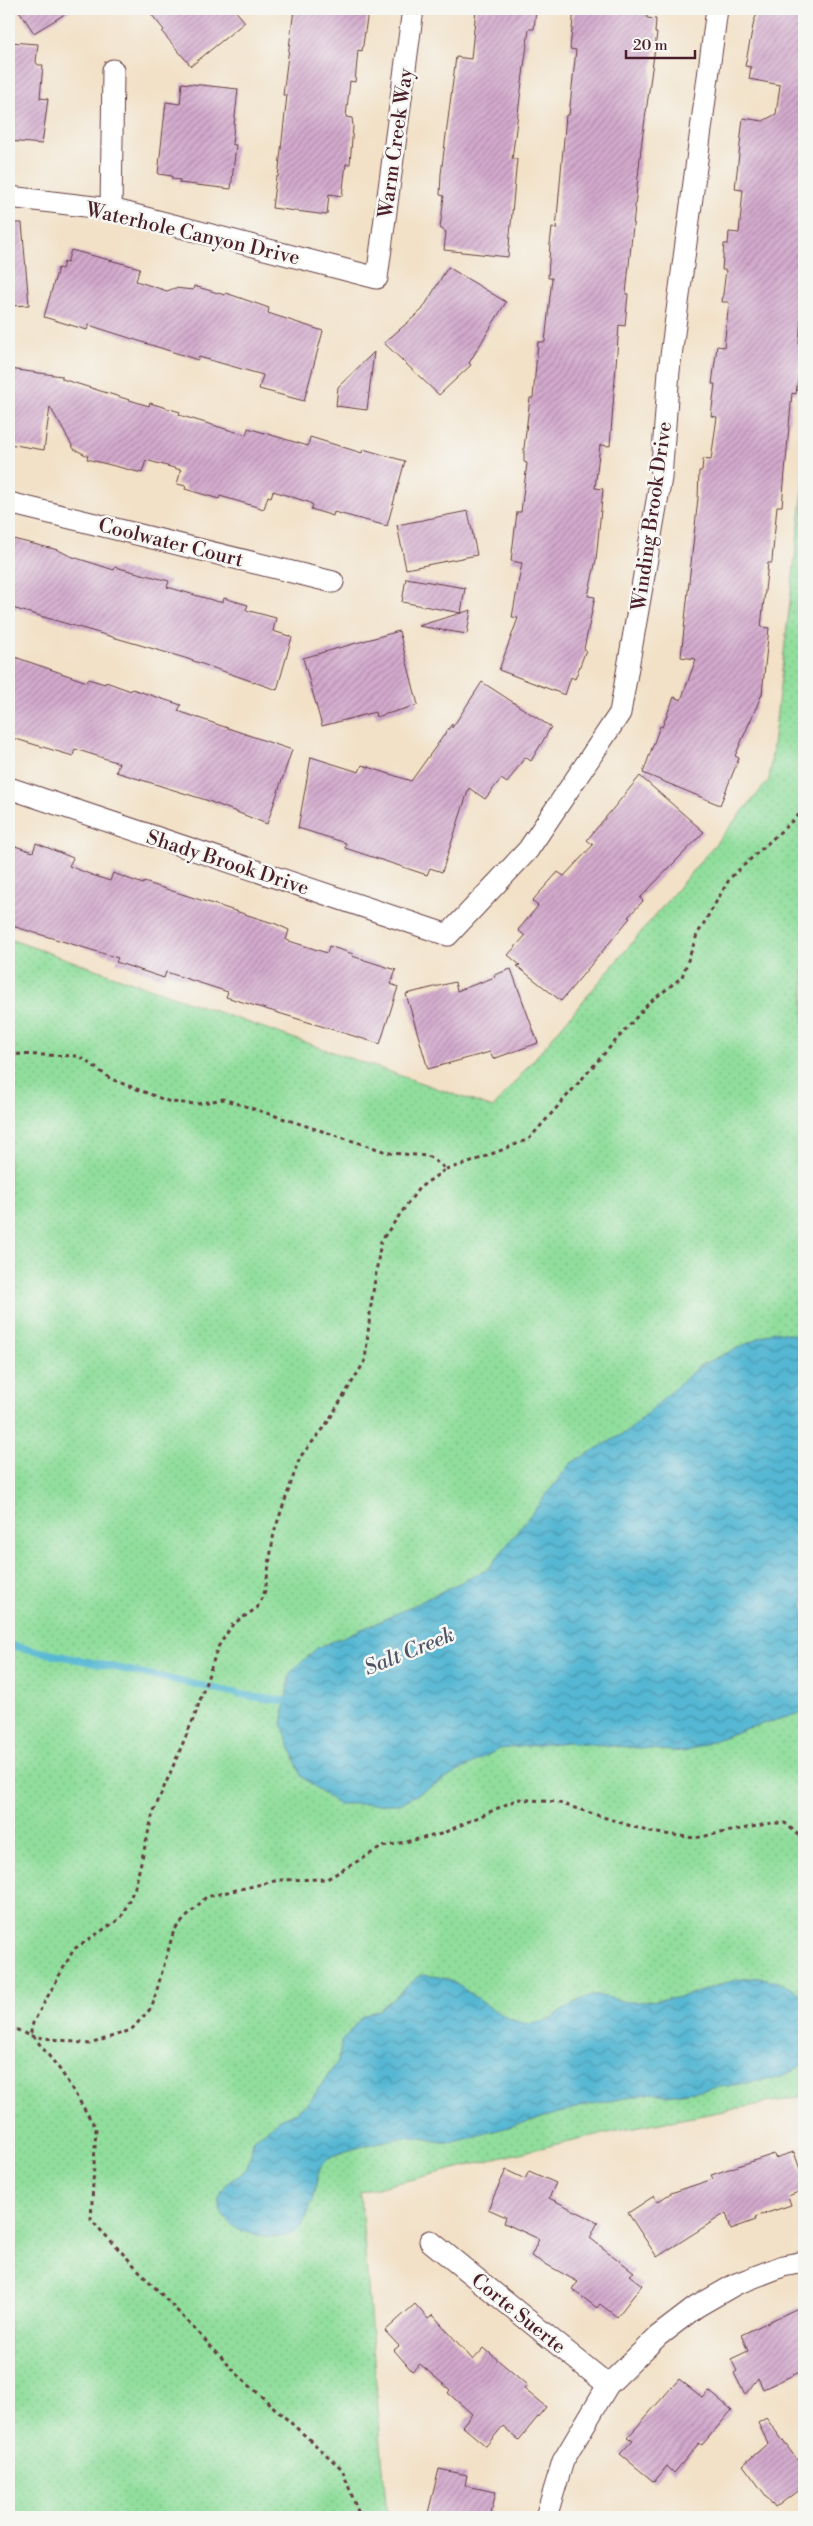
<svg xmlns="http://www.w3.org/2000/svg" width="813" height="2526" font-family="'Libre Bodoni',serif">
<defs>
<pattern id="grass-dots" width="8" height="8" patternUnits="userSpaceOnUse" patternTransform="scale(1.25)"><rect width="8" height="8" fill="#90de9c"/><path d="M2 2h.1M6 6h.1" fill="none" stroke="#7ebe87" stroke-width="1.8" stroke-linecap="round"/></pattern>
<pattern id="water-waves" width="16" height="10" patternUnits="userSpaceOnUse" patternTransform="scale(1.25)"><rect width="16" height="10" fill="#54b7d3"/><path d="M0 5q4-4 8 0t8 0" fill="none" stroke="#4894ab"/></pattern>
<pattern id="building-hatch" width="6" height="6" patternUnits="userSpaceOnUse" patternTransform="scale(1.25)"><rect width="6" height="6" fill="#d3aacd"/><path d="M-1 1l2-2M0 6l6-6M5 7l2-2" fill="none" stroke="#ad8aa7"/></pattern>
</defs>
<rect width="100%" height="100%" fill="#f6f6f2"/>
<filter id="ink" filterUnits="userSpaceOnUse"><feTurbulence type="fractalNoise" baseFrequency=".02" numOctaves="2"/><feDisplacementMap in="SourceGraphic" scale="10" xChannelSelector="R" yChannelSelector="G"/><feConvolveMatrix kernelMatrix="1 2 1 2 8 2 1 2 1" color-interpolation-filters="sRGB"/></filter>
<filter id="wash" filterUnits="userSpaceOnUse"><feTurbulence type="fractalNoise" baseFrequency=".0096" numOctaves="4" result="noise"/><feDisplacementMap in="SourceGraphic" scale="20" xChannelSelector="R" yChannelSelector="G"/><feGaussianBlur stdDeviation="1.12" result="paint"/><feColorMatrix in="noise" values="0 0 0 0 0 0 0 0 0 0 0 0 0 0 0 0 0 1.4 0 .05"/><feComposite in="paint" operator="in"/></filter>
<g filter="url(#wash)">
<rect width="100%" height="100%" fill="#f2e1c7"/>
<path fill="url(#grass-dots)" stroke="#6d7e64" d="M 804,482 L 804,2096 L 586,2137 L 360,2192 L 387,2517 L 9,2517 L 9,939 L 493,1108 L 769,780 Z"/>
<g fill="url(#water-waves)" stroke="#4f6b7f">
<path d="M 774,1331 L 804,1337 L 804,1712 L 745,1729 L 684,1752 L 568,1742 L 499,1749 L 400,1804 L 337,1804 L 301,1776 L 282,1724 L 290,1673 L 317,1648 L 383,1620 L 488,1569 L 571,1463 L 628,1431 L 699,1366 Z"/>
<path d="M 420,1975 C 429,1976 439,1976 447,1979 C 473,1991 507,2029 537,2023 C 558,2019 569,2001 591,1996 C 604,1994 619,2002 632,2002 C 641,2002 650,2001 659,2000 C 716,1996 747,1955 804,1996 L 804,2064 L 780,2078 L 667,2095 L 653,2093 L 587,2105 L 455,2142 C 439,2144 426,2137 410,2137 C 397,2137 340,2151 329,2158 C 321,2162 319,2172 317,2180 C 306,2226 302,2246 249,2233 C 226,2228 207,2203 228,2183 C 232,2179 239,2177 243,2172 C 251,2164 251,2150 253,2140 L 280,2119 L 296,2112 L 310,2101 L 338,2061 L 342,2041 L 362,2016 L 379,2010 Z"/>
</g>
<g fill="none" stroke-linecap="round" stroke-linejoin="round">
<path stroke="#54b7d3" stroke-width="7" d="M 9,1645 L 254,1697 L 293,1702"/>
</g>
<g id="blocks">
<g fill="url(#building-hatch)">
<path d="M 18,9 L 73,9 L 34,33 Z"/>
<path d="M 147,9 L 234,9 L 245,22 L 191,66 L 162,32 L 164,30 Z"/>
<path d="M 294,9 L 354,9 L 368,12 L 362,51 L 358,50 L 355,82 L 350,81 L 346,117 L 352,118 L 353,126 L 350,164 L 346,164 L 342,196 L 329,194 L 327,215 L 272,208 L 276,177 L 278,177 L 287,95 L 283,95 Z"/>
<path d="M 476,9 L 536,9 L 534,29 L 529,29 L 512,159 L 517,159 L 508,257 L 444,250 L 446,232 L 440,228 L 444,196 L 440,195 L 441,174 L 456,57 L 471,59 Z"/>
<path d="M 574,9 L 648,9 L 647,18 L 656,19 L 655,33 L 657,33 L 641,148 L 626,294 L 628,294 L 625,326 L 619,325 L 610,446 L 600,445 L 595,488 L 603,489 L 596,560 L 588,596 L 595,597 L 584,649 L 586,650 L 575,679 L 571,677 L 565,695 L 499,670 L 518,618 L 512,617 L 522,563 L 511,561 L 517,512 L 521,512 L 527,463 L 524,462 L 524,448 L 530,398 L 533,398 L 538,342 L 545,342 L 552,278 L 548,278 L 550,244 L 552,228 L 556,229 L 566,115 L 569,115 L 576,50 L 570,49 Z"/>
<path d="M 759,9 L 804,9 L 804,280 L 799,344 L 802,344 L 796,394 L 792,393 L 782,506 L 777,506 L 772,561 L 772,563 L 768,563 L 761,627 L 769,628 L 762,694 L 735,756 L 739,758 L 720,805 L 643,773 L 660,726 L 662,727 L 674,697 L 681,700 L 696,659 L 681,657 L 698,498 L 699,471 L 702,471 L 703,459 L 711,460 L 717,417 L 711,416 L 715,384 L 712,384 L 717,346 L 724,347 L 729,302 L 722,302 L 726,270 L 722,270 L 724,244 L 728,244 L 729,232 L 739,233 L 743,190 L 735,189 L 743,118 L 763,121 L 776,114 L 780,85 L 749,79 L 751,67 L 745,66 L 754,21 Z"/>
<path d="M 9,42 L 38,44 L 36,62 L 38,65 L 43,65 L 40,98 L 48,99 L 42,144 L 9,141 Z"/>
<path d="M 182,83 L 238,89 L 232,144 L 236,145 L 231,189 L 179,183 L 180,180 L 172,179 L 172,176 L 158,174 L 166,102 L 180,104 Z"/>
<path d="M 9,223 L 22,223 L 29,305 L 9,306 Z"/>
<path d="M 71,250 L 140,268 L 136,281 L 167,291 L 175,288 L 193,290 L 194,286 L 225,295 L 226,293 L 269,308 L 268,313 L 323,331 L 304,401 L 259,389 L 263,375 L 199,357 L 198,360 L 89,325 L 87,330 L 44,317 L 58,268 L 62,269 L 64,262 L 67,263 Z"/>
<path d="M 448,267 L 506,302 L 469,363 L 471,365 L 439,395 L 384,343 L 422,310 Z"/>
<path d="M 374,352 L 367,410 L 336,406 L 338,387 Z"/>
<path d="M 9,369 L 62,376 L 62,379 L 149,406 L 150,403 L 180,412 L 179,415 L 246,435 L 248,428 L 308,446 L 310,437 L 362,453 L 363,449 L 405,461 L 387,526 L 334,512 L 333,516 L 311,509 L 313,505 L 308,502 L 273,491 L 271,497 L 268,496 L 264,509 L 220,496 L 219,499 L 185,489 L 186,486 L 177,484 L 181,470 L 146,460 L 142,473 L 87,459 L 88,456 L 74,449 L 50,407 L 44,450 L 9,444 Z"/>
<path d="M 468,511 L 477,555 L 406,569 L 397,525 Z"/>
<path d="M 9,538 L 58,550 L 70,556 L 114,570 L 115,567 L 169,581 L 167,587 L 219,602 L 223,602 L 224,598 L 248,605 L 246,610 L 276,618 L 273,631 L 292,637 L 277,690 L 185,658 L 9,607 Z"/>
<path d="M 406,578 L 465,588 L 461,613 L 402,602 Z"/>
<path d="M 471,610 L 467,634 L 418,626 Z"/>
<path d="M 399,631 L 418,705 L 376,717 L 375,712 L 322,726 L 303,658 Z"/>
<path d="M 9,655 L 87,682 L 88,679 L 105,684 L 106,682 L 131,691 L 132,689 L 181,705 L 178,711 L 292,750 L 267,824 L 206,800 L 116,772 L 119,763 L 75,749 L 73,756 L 9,737 Z"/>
<path d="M 482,682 L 551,727 L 531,761 L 525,757 L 507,783 L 501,779 L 485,799 L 469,788 L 442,872 L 430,868 L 427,875 L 345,848 L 346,843 L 298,828 L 311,757 L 359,772 L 362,765 L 411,781 L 452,724 L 452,728 Z"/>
<path d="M 640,776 L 704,832 L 640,898 L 643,901 L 628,917 L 630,918 L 561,1001 L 517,966 L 520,965 L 508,955 L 525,936 L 518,930 L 538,906 L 532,901 L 558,872 L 564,876 L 593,845 L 587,840 Z"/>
<path d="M 36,843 L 73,858 L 69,866 L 92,875 L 110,881 L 113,873 L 143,884 L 144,882 L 276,924 L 289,930 L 286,940 L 327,953 L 329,946 L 353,954 L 352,956 L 396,970 L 391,984 L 398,987 L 380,1044 L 226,997 L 228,992 L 166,972 L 164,978 L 116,962 L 118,958 L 9,925 L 9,844 L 33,852 Z"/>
<path d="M 511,969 L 538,1043 L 493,1059 L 490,1052 L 428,1069 L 406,994 L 455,982 L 457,991 L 495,977 L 494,975 Z"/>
<path d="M 794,2152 L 804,2181 L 804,2190 L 788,2196 L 791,2205 L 755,2217 L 756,2220 L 731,2229 L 726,2213 L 657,2257 L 628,2213 L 654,2196 L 657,2202 L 671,2193 L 713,2179 L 711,2175 L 774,2154 L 775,2158 Z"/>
<path d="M 506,2170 L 525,2179 L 529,2171 L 556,2183 L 549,2198 L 598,2222 L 590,2238 L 634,2272 L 629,2275 L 642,2285 L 617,2317 L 600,2304 L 597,2308 L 572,2289 L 578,2282 L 531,2256 L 539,2239 L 504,2223 L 506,2217 L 488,2209 Z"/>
<path d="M 415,2304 L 428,2319 L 433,2315 L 473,2360 L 484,2348 L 527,2385 L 524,2389 L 546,2407 L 519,2440 L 503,2426 L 486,2446 L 462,2426 L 472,2414 L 448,2393 L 450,2390 L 420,2364 L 412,2371 L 394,2350 L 399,2346 L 385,2331 Z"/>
<path d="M 800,2307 L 804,2319 L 804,2370 L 763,2389 L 758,2378 L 745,2395 L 734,2373 L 737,2371 L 731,2359 L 748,2351 L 741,2335 Z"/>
<path d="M 679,2379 L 703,2398 L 709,2391 L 732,2410 L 702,2445 L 699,2443 L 674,2473 L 667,2466 L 654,2482 L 620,2454 L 633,2440 L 628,2437 Z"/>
<path d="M 766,2418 L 804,2469 L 804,2486 L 775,2508 L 743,2465 L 768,2443 L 758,2423 Z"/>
<path d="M 439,2469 L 467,2475 L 465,2486 L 496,2492 L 490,2517 L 427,2517 Z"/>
</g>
</g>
</g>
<g filter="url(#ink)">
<use href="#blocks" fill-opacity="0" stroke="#633c42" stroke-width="1"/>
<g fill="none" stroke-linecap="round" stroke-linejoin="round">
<g stroke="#633c42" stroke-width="23">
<g id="street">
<path d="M 9,197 L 111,209 L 377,278 L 413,9"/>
<path d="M 111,209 L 113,70"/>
<path d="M 9,503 L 333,582"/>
<path d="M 9,788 L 448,935 L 528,850 L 620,713 L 661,478 L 669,371 L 717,9"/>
<path d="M 430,2241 L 608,2385"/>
<path d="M 546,2517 L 563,2461 L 608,2385 L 658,2336 L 696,2307 L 736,2284 L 783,2266 L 804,2262"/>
</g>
</g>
<g stroke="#633c42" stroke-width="3" stroke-dasharray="4 4" stroke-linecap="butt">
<path d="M 9,1054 L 79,1056 L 111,1079 L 170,1102 L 197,1104 L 223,1099 L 390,1153 L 428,1156 L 446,1169 L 419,1188 L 381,1241 L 371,1305 L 365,1361 L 324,1428 L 300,1457 L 274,1532 L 265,1591 L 257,1608 L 233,1624 L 218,1647 L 195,1715 L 153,1813 L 135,1887 L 121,1918 L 74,1949 L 33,2023 L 30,2036"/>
<path d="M 446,1169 L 469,1163 L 529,1139 L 649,1003 L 682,977 L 697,935 L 730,878 L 804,810"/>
<path d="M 9,2026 L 30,2036 L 90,2044 L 131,2030 L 152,2007 L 174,1930 L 206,1897 L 279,1880 L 327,1879 L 382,1847 L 441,1834 L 518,1799 L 556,1802 L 650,1832 L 695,1838 L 772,1823 L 785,1823 L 804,1840"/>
<path d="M 33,2036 L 61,2071 L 96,2128 L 91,2220 L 239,2376 L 342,2469 L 360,2517"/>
</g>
<use href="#street" stroke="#fff" stroke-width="21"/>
</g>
</g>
<g text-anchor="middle" stroke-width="5" stroke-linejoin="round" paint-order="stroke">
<g font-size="20" fill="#4a1f2b" stroke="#f6f6f2">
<text transform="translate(395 143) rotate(-82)" y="7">Warm Creek Way</text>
<text transform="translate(193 233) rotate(13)" y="7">Waterhole Canyon Drive</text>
<text transform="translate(651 516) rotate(-82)" y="7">Winding Brook Drive</text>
<text transform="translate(171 542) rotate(14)" y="7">Coolwater Court</text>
<text transform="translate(228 862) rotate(18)" y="7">Shady Brook Drive</text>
<text transform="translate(519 2313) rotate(39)" y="7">Corte Suerte</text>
</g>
<g font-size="21" font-style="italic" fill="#4e5466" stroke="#f6f6f2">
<text transform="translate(409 1651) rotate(-22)" y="7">Salt Creek</text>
</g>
</g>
<rect width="813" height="2526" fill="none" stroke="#f6f6f2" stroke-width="30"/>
<path d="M626 50v8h69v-8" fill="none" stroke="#4a1f2b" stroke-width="2.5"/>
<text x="633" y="50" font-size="15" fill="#4a1f2b" stroke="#f6f6f2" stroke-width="4" paint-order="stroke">20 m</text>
</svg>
